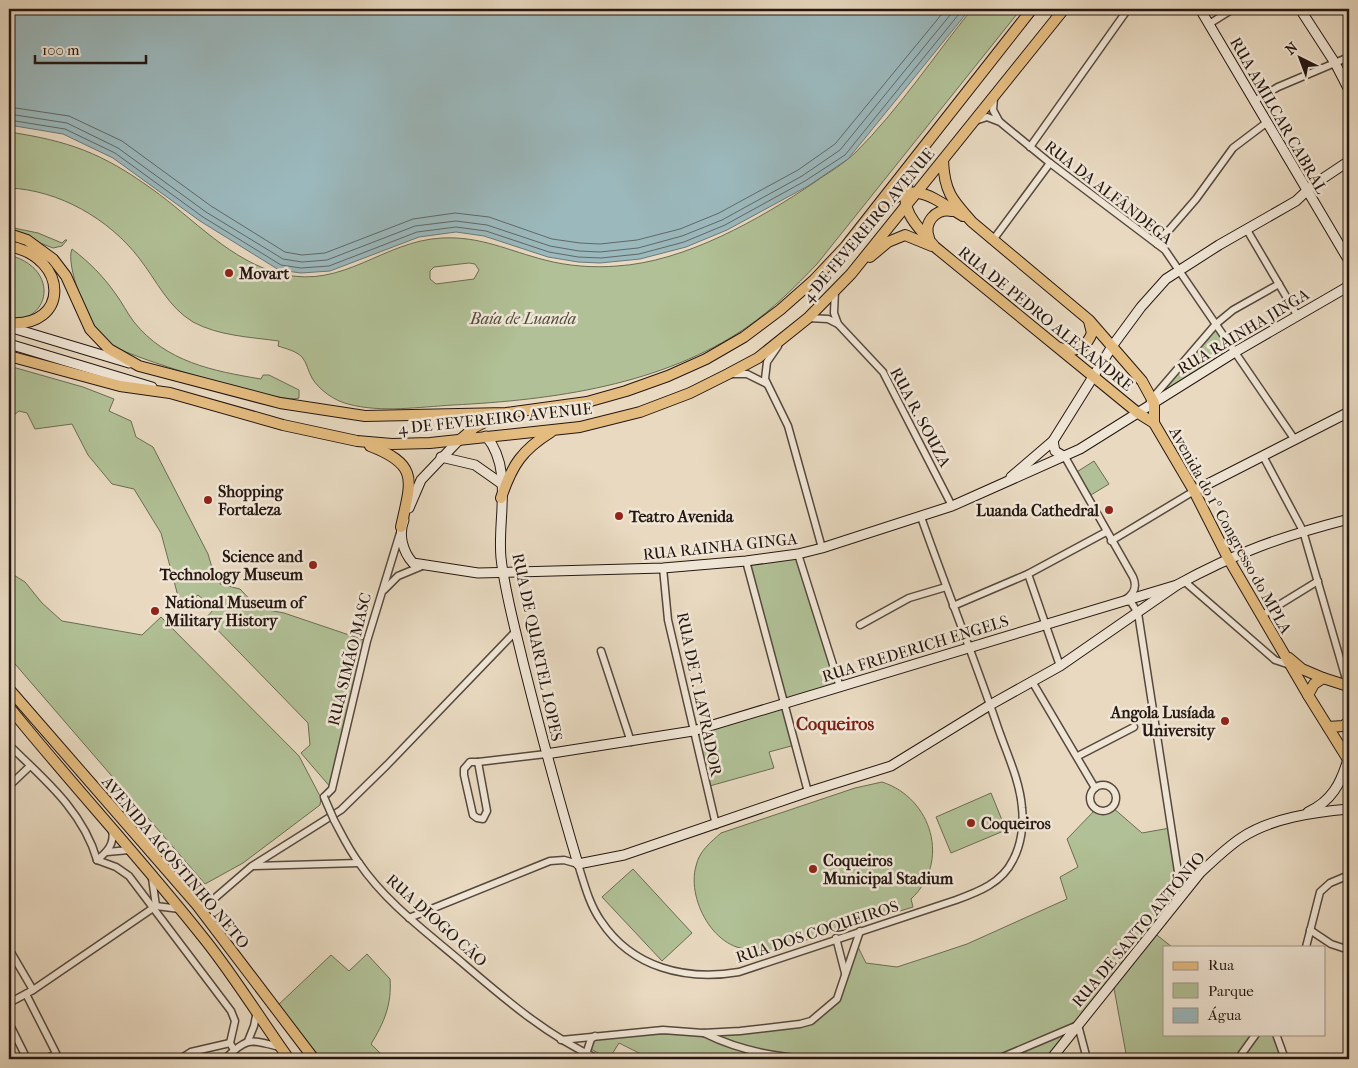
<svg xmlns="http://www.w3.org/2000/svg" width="1358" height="1068" font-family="'IM FELL French Canon',serif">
<rect width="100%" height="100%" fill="#e8d9c0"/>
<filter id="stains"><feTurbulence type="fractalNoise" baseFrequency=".004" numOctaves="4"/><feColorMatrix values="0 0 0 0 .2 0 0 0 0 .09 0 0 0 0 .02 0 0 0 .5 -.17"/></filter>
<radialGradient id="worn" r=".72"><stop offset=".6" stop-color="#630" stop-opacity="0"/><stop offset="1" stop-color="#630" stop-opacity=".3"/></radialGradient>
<g fill="#b1c096" stroke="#6b6c54" fill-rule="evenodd">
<path d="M 972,9 L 1021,9 L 817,264 C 795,287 773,309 747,327 C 663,385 553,400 453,405 C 419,407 381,413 348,404 C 335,401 319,390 312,378 C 308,371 307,363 302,357 C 296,351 287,349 278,346 L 279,341 C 250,337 219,336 193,322 C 168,307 157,281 139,258 C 109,219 59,190 9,188 L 9,132 C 69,141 102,153 152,189 C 193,218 231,262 282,274 C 344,289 383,241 442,238 C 481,236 509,251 545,260 C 567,266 594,268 617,266 C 685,262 760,219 815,182 C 829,172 844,164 856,152 C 899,109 934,56 972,9 ZM 469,263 L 475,264 L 479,270 L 474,279 L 436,284 L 430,279 L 430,271 L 434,267 Z"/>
<path d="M 9,227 L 38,233 L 62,243 L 65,240 L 67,240 L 62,246 L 53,248 L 9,231 Z"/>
<path d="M 72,249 C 89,262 103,276 115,293 C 122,302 127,313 134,322 C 166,362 213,371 261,379 L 263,375 L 269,375 L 299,390 L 299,398 C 281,405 133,358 113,346 C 108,343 102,339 98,334 C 88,322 65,264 72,249 Z"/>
<path d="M 9,255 C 62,269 49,324 9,319 Z"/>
<path d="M 1216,324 L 1235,352 L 1154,403 L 1163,383 Z"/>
<path d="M 9,366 L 83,387 L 114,399 L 109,411 L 131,421 L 136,437 L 153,447 L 208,554 L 213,571 L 222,578 L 220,584 L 240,589 L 258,608 L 284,613 L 367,641 L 332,789 L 301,753 L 310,745 L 308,723 L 206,618 L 214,609 L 198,595 L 188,604 L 178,596 L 161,533 L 134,489 L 112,484 L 88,455 L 72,424 L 35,429 L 27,413 L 19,411 L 9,419 Z"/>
<path d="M 1094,461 L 1109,484 L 1086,498 L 1072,475 Z"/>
<path d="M 798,554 L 840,686 L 783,704 L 795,745 L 769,752 L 774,768 L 706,787 L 693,731 L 783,704 L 746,561 Z"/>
<path d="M 9,572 L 25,582 L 42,603 L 62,621 L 142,635 L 161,617 L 299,756 L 321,798 L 320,805 L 243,863 L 205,884 L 9,657 Z"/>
<path d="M 882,782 C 932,798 951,862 911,899 L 913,907 L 761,954 L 759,948 C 718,958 686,901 696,866 C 699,851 711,842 721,833 L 855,788 Z"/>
<path d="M 991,793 L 1006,830 L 951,853 L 936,817 Z"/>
<path d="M 1112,807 L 1142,833 L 1170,828 L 1178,891 L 1153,932 L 1172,947 L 1164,947 L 1164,1034 L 1276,1034 L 1285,1059 L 1127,1059 L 1113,983 L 1051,1059 L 651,1059 L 619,1043 L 609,1059 L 591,1049 L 595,1036 L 703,1033 L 811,1021 L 842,991 L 856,943 L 866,963 L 897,967 L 940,953 L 967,944 L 1067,899 L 1060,877 L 1078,867 L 1067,839 L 1096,809 L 1105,811 Z"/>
<path d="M 633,869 L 692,933 L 662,961 L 602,897 Z"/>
<path d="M 367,954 L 390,979 C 392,1004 384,1023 371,1044 L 386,1059 L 314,1059 L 276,1007 L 331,955 L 349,971 Z"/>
</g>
<path fill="#9bb8bc" stroke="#6c7878" d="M 9,9 L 970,9 L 848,159 L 808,186 L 727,230 L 686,247 L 640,259 L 600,263 L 578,262 L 548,257 L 484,236 L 456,232 L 419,237 L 330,271 L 301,273 L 279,270 L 200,221 L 113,158 L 63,134 L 9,125 Z"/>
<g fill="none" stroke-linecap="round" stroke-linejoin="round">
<g stroke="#606867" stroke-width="1">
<path d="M 9,107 L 69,116 L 122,141 L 211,206 L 285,252 L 302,255 L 325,253 L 413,219 L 455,213 L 489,217 L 552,239 L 580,243 L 600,244 L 637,240 L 680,229 L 719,213 L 798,170 L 835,144 L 946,9"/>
<path d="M 9,114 L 67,123 L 118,148 L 206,212 L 283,259 L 302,262 L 327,260 L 415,226 L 456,221 L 487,225 L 550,246 L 579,251 L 600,252 L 638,248 L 682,236 L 722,220 L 802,176 L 840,150 L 955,9"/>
<path d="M 9,120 L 65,129 L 115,153 L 203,217 L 281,265 L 301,268 L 329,266 L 417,232 L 456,227 L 486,231 L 549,252 L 578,257 L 601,258 L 639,254 L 684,242 L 725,225 L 805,181 L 845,155 L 963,9"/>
</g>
<g stroke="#56483e" stroke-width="9">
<g id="street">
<path d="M 1209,24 L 1233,9"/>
<path d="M 994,98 L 993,110 L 999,121"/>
<path d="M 1254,101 L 1278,87 L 1349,57"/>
<path d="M 975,121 L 987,117 L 1000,122 L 1050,163 L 1165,250 L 1295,440"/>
<path d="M 1030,147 L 1128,9"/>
<path d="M 1247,230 L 1297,315"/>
<path d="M 993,240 L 1050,163"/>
<path d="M 1157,244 L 1196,199 L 1233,148 L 1266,123"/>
<path d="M 835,290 L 834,313 L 838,324 L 883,372 L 952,506"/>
<path d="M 808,318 L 828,319 L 838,324"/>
<path d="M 778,346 L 767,362 L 765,379 L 788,426 L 822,548"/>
<path d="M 730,374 L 747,374 L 767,384"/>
<path d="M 1150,401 L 1216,324 L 1233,310 L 1279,284"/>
<path d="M 1263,456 L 1303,531 L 1348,686"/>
<path d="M 1065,457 L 1133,577 C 1137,586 1135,593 1126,599"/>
<path d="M 1111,541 L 1194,491"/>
<path d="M 798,554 L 840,687"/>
<path d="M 746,561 L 808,792"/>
<path d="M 663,568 L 668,620 L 716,825"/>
<path d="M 1028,574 L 1060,666"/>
<path d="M 1184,581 L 1275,660 L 1290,665"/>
<path d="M 384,590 L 398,576 L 422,566"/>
<path d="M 1126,601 L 1131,602 L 1138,613 L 1179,878 L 1175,902"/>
<path d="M 953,606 L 1028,574 L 1106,532"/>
<path d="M 1261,616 L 1318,581"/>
<path d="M 860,625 L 909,598 L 946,587"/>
<path d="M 601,651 L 631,742"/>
<path d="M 1033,683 L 1095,788"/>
<path d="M 9,745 C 44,779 83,811 97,860"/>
<path d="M 1078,756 L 1134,727"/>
<path d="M 470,762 L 478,762 L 487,811 L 483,819 L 477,818 L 473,815 L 464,775 L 464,769 Z"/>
<path d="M 478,762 L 546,754"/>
<circle cx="1103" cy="798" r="13"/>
<path d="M 9,786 L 30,766"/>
<path d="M 324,797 L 332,789 L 367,641 L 400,533"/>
<path d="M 334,820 C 342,835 349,850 359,863 C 387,904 428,933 465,965 C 507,1001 548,1036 598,1059"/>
<path d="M 107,852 L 129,850"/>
<path d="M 97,860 L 116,867 L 129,876 L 231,1011 L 235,1021 L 230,1043 L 234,1050"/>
<path d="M 97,860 C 107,852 115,844 112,830"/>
<path d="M 253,866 L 359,863"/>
<path d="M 1178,869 L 1189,875 L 1200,873"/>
<path d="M 152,878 L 156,906"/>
<path d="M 201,910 L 252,866 L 341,810 L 387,765 L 516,631"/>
<path d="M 409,918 L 550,861 L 564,860 L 578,864 C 584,883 589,904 601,921 C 632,968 686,981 739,972 L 956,900 C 978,892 1002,883 1013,860 C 1021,845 1024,825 1022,808 C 1020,781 1007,754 998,728 C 974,657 946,588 921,517"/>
<path d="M 1310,930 L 1331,944 L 1349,950"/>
<path d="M 836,938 L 845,973"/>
<path d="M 1306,947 L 1320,892 L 1330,883 L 1349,875"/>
<path d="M 9,949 L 33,990"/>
<path d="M 26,994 L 59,1059"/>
<path d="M 9,1003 L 33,990 L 156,906 L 180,909"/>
<path d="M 9,1023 L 27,1059"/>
<path d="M 704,1033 C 738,1050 772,1057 811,1059"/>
<path d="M 1276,1034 L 1285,1059"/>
<path d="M 561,1040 L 663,1030 L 703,1033 L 740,1031 L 800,1024 L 811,1021 L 837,999 L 860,931"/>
<path d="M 248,1041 L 254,1026 L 257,1011"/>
<path d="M 586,1054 L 591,1039 L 595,1036"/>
<path d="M 45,1059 L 56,1054"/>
<path d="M 180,1059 L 191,1052 L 230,1043"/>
<path d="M 225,1059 C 248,1036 251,1040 280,1047"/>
<path d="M 998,1059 L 1078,1025 L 1087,1059"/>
<path d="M 1238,1059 L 1256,1034"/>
</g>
</g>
<g stroke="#251712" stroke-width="11">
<g id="secondary">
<path d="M 1200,9 L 1349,261"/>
<path d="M 1300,9 L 1335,63 L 1349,90"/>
<path d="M 9,327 L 129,363"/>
<path d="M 9,344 L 152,387"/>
<path d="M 486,436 C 514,469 497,519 501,558 C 505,593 515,628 523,662 C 540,730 558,797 578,864 L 624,855 L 808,792 L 891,766 L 990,705 L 1060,666 L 1177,585"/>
<path d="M 1053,441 L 1055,451 L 1065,457"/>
<path d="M 441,457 L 475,465 L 502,484"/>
<path d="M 1011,477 L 1053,441 L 1113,345 L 1141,307 L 1166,279 L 1219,245 L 1296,201 L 1313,185 L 1349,161"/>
<path d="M 1194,491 L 1349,412"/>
<path d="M 409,508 L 421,480 L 460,439"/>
<path d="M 404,520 C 398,535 403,552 413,563 L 478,573 L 663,568 L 746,561 L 798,554 L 822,548 L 952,506 L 1080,449 L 1235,352 L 1349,286"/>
<path d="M 546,754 L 693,731 L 1177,585 C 1237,552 1283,536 1349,519"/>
<path d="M 1308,812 C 1332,801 1341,783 1348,759"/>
<path d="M 1051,1059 L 1200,873 C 1213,861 1226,848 1241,838 C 1271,818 1314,812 1349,809"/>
</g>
</g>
<g stroke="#251712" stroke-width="12">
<g id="primary">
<path d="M 943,160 C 944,191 952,200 972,222 L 1089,320 L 1142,381 L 1154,403 L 1154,423 L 1194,491 L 1228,558 L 1308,695"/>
<path d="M 913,168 C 895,208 911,218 935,247 L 1138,413 L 1154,423"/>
<path d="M 884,205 C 915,179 934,199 963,216"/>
<path d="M 9,234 L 27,240 L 53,259 L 66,276 L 90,329 L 109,349 L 139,366 L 280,403 L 365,416 L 506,413 L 587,402 L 626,391 L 668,376 L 706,359 L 744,337 L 780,310 L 814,280 L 845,247 L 1032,9"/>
<path d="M 929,238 C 923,222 936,208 952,211"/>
<path d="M 9,246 C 70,258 69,328 9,323"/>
<path d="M 870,257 L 888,242 L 905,235 L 932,246"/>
<path d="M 1060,348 C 1076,353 1086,348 1092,333 L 1089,321"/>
<path d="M 9,356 L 120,386 L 170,393 L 283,425 L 357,441 L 392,444 L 430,443 L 580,427 L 640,412 L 690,393 L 728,374 L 758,358 L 808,318 L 851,274 L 1064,9"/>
<path d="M 461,439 L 475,427 L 499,415"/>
<path d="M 370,446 C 420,465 411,481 401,527"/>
<path d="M 501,498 C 512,465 522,450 551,432"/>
<path d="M 1289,658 L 1302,669 L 1323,678"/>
<path d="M 9,689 L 197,905 L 314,1059"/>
<path d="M 1349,689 L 1348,686 L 1323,678 L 1314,684 L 1308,695 L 1349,761"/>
<path d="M 9,707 C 73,786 143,861 206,941 C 236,979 261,1020 289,1059"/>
<path d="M 1328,727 L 1343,726 L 1349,722"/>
</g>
</g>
<use href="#street" stroke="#f0e6d6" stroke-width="6"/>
<use href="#secondary" stroke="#f0e6d6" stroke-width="9"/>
<use href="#primary" stroke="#e4bc80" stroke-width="10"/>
<g stroke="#56483e" stroke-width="9" stroke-linecap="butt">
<path id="street-bridge" d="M 324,797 L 334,820"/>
</g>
<use href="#street-bridge" stroke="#f0e6d6" stroke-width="6"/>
</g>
<g fill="#8f2418" stroke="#f0e6d6" stroke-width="2">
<circle cx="229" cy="273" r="5"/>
<circle cx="208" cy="500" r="5"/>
<circle cx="1109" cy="510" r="5"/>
<circle cx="619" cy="516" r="5"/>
<circle cx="313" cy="565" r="5"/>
<circle cx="155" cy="611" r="5"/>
<circle cx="1225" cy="721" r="5"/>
<circle cx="971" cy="823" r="5"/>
<circle cx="813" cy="869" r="5"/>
</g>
<g text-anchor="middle" stroke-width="5" stroke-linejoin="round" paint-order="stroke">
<g font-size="16" fill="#251712" stroke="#f0e6d6">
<text transform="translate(1279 115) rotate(60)" y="6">RUA AMILCAR CABRAL</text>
<text transform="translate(1109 192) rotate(38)" y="6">RUA DA ALFÂNDEGA</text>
<text transform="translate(868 225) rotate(-50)" y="6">4 DE FEVEREIRO AVENUE</text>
<text transform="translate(1046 318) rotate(39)" y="6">RUA DE PEDRO ALEXANDRE</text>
<text transform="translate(1243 331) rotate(-31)" y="6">RUA RAINHA JINGA</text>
<text transform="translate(921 417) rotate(62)" y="6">RUA R. SOUZA</text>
<text transform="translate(495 418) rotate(-6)" y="6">4 DE FEVEREIRO AVENUE</text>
<text transform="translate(1231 530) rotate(61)" y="6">Avenida do 1º Congresso do MPLA</text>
<text transform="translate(720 546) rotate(-6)" y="6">RUA RAINHA GINGA</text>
<text transform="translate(538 647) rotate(78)" y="6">RUA DE QUARTEL LOPES</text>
<text transform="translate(915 648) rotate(-17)" y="6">RUA FREDERICH ENGELS</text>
<text transform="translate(349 659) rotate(-76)" y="6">RUA SIMÃO MASC</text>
<text transform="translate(700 694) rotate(78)" y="6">RUA DE T. LAVRADOR</text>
<text transform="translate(176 862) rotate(50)" y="6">AVENIDA AGOSTINHO NETO</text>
<text transform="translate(437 920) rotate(42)" y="6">RUA DIOGO CÃO</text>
<text transform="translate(1138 929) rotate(-50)" y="6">RUA DE SANTO ANTÓNIO</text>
<text transform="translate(817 931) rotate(-18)" y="6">RUA DOS COQUEIROS</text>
</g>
<g font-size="16" font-weight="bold" fill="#251712" stroke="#f0e6d6" text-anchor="start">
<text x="239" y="279">Movart</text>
<text x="218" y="497">Shopping<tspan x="218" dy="18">Fortaleza</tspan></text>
<text x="1099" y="516" text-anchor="end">Luanda Cathedral</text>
<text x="629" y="522">Teatro Avenida</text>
<text x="303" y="562" text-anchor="end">Science and<tspan x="303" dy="18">Technology Museum</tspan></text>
<text x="165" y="608">National Museum of<tspan x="165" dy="18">Military History</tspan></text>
<text x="1215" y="718" text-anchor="end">Angola Lusíada<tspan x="1215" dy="18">University</tspan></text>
<text x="981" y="829">Coqueiros</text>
<text x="823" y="866">Coqueiros<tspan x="823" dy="18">Municipal Stadium</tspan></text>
</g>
<g font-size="16" font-style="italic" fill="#4f4a3a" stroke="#f0e6d6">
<text x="523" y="324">Baía de Luanda</text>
</g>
<g font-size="18" font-weight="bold" fill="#7a1f14" stroke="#f0e6d6">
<text x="835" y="730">Coqueiros</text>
</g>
</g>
<rect width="1358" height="1068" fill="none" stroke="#e8d9c0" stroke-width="30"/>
<rect x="10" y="10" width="1338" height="1048" fill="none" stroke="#251712" stroke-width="2.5"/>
<rect x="15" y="15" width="1328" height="1038" fill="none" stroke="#251712"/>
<rect x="1163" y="946" width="162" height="90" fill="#f0e6d6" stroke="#9f9388"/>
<rect x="1173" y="962" width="25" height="8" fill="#e4bc80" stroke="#9f9388"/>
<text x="1208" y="970" font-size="15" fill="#251712">Rua</text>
<rect x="1173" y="983" width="25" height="15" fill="#b1c096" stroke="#9f9388"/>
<text x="1208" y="996" font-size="15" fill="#251712">Parque</text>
<rect x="1173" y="1008" width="25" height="15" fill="#9bb8bc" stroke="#9f9388"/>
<text x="1208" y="1020" font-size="15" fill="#251712">Água</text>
<g transform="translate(1300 58) rotate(318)" stroke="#f0e6d6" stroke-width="4" paint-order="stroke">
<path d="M0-4L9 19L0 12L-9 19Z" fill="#251712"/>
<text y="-8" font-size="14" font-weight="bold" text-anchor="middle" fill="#251712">N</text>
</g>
<path d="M35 55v8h111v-8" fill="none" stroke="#251712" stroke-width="2.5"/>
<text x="42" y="55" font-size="15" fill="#251712" stroke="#f0e6d6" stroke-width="4" paint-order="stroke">100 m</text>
<rect width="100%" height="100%" filter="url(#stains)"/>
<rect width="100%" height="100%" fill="url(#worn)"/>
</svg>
